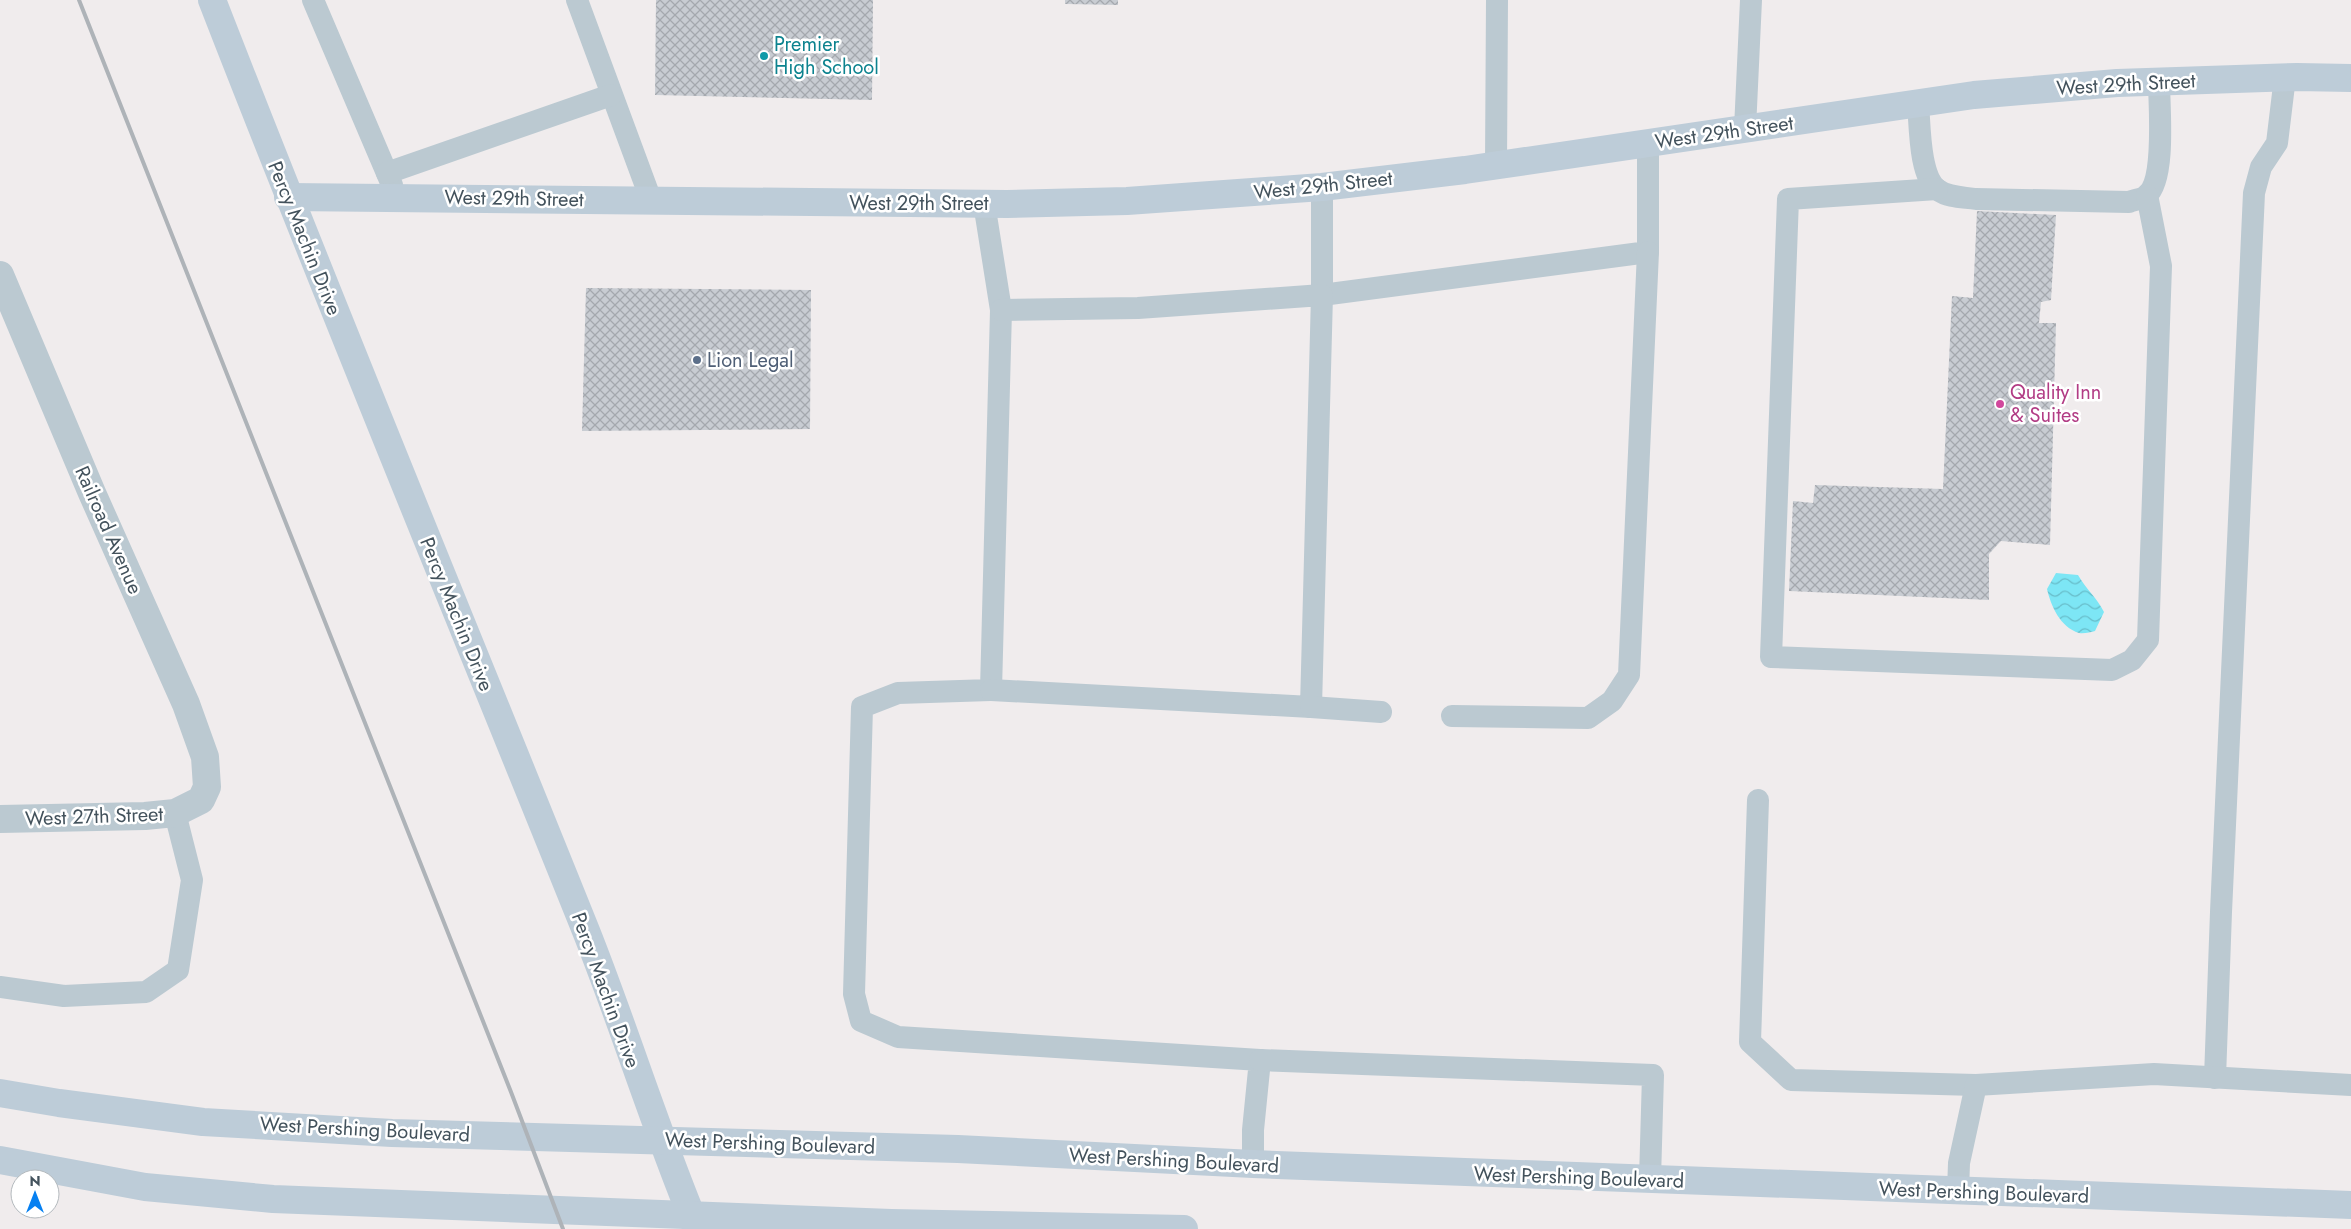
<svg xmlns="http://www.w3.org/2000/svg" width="2351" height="1229" font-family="Jost,sans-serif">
<defs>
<pattern id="water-waves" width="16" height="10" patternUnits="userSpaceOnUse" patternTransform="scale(1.25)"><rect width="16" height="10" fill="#7de6f5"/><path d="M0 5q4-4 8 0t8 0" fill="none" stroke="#68bdca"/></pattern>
<pattern id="building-cross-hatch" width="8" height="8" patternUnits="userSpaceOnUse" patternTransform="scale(1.25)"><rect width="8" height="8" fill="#c8ccd2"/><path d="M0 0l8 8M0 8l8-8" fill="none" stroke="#a4a8ae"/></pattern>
</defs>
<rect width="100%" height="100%" fill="#f0eced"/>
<path fill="url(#water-waves)" d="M 2056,573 L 2078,575 C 2086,589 2097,598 2104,612 L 2095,631 C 2091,632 2084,634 2079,633 C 2060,627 2051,606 2047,589 Z"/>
<g fill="url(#building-cross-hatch)">
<path d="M 656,0 L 873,0 L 872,100 L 655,95 Z"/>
<path d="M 1065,0 L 1118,0 L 1118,5 L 1065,4 Z"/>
<path d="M 1977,211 L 2056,215 L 2051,300 L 2041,302 L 2039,323 L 2056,323 L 2050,545 L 2001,541 L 1989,554 L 1989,600 L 1789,591 L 1793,501 L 1813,503 L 1815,485 L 1943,489 L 1952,296 L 1973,298 Z"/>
<path d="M 586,288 L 811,290 L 810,429 L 582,431 Z"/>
</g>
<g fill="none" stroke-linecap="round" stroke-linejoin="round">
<g stroke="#bbc9d1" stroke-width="22">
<path d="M 313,0 L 392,185"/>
<path d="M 577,0 L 651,200"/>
<path d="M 1918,103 C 1920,125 1919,177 1938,190 C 1949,198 1963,197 1976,199 L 2129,202 C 2134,200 2143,199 2147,195 C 2166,179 2159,106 2159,81"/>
<path d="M 1745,129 L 1751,0"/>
<path d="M 1496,165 L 1497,0"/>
<path d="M 387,173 L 611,95"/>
<path d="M 1322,187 L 1322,295 L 1648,252 L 1648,143"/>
<path d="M 1937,189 L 1788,199 L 1771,657 L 2112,670 L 2132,660 L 2148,640 L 2161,266 L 2147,195"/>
<path d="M 984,203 L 1001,310 L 991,690 L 898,693 L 862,707 L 854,994 L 861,1021 L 898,1037 L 1260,1060 L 1253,1130 L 1253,1164"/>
<path d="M 991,690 L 1311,707 L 1322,295 L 1138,308 L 1001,310"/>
<path d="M 1311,707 L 1381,712"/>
<path d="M 1452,716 L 1588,718 L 1612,701 L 1629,675 L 1648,252"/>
<path d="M 1758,800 L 1750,1042 L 1791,1080 L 1976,1085"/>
<path d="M 0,987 L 64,996 L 146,992 L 178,970 L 192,880 L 175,813"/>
<path d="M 1260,1060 L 1653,1075 L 1650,1179"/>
<path d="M 2215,1078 L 2221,912 L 2254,193 L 2261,167 L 2277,143 L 2285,77"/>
<path d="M 1958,1191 L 1959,1163 L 1976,1085 L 2154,1074 L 2351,1085"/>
</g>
<path stroke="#bbc9d1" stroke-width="28" d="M 0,275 L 92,493 L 186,704 L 205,757 L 207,787 L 201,800 L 175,813 L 145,816 L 0,819"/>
<g stroke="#bdccd8" stroke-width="28">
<path d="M 212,0 C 333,312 461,620 586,931 C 625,1029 656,1131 697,1229"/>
<path d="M 288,197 L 1007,204 L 1127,201 L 1322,187 L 1465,170 L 1974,95 L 2117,83 L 2297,77 L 2351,78"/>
<path d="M 0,1093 L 59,1103 L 203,1122 L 392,1133 L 958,1149 L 1253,1164 L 2351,1205"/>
<path d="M 0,1160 L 145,1187 L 273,1199 L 891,1223 L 1184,1229"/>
</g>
<path stroke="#aeb3b8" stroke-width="4" d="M 79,0 L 511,1092 L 563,1229"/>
</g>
<circle fill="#0f9aa8" stroke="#fff" stroke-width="2" cx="764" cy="56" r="5"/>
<circle fill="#5c6f8a" stroke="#fff" stroke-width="2" cx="697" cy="360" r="5"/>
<circle fill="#d1479c" stroke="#fff" stroke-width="2" cx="2000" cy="404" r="5"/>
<g text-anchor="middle" stroke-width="5" stroke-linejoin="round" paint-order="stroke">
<g font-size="20" fill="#0d838f" stroke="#fff" text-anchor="start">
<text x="774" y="51">Premier<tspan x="774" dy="23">High School</tspan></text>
</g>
<g font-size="20" fill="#43525c" stroke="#fff">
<text transform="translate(2126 84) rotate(-3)" y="7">West 29th Street</text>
<text transform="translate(1724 132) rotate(-8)" y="7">West 29th Street</text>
<text transform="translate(1323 185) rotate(-6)" y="7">West 29th Street</text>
<text transform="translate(514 198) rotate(1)" y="7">West 29th Street</text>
<text x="919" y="210">West 29th Street</text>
<text transform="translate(305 238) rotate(68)" y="7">Percy Machin Drive</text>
<text transform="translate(109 530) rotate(66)" y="7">Railroad Avenue</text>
<text transform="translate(457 614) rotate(68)" y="7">Percy Machin Drive</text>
<text transform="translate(94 816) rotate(-2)" y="7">West 27th Street</text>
<text transform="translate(606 990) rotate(70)" y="7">Percy Machin Drive</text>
<text transform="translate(365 1129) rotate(3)" y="7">West Pershing Boulevard</text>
<text transform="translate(770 1143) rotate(2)" y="7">West Pershing Boulevard</text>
<text transform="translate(1174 1160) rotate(3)" y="7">West Pershing Boulevard</text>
<text transform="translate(1579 1177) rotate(2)" y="7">West Pershing Boulevard</text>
<text transform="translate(1984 1192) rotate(2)" y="7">West Pershing Boulevard</text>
</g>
<g font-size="20" fill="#4e5e75" stroke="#fff" text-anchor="start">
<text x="707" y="367">Lion Legal</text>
</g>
<g font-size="20" fill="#b23c85" stroke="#fff" text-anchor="start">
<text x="2010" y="399">Quality Inn<tspan x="2010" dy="23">&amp; Suites</tspan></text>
</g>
</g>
<g transform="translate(35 1194)"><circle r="24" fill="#ffffff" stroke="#b4babe"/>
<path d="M0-4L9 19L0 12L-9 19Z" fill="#0680f1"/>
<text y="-8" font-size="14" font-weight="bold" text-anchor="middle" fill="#43525c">N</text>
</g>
</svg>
